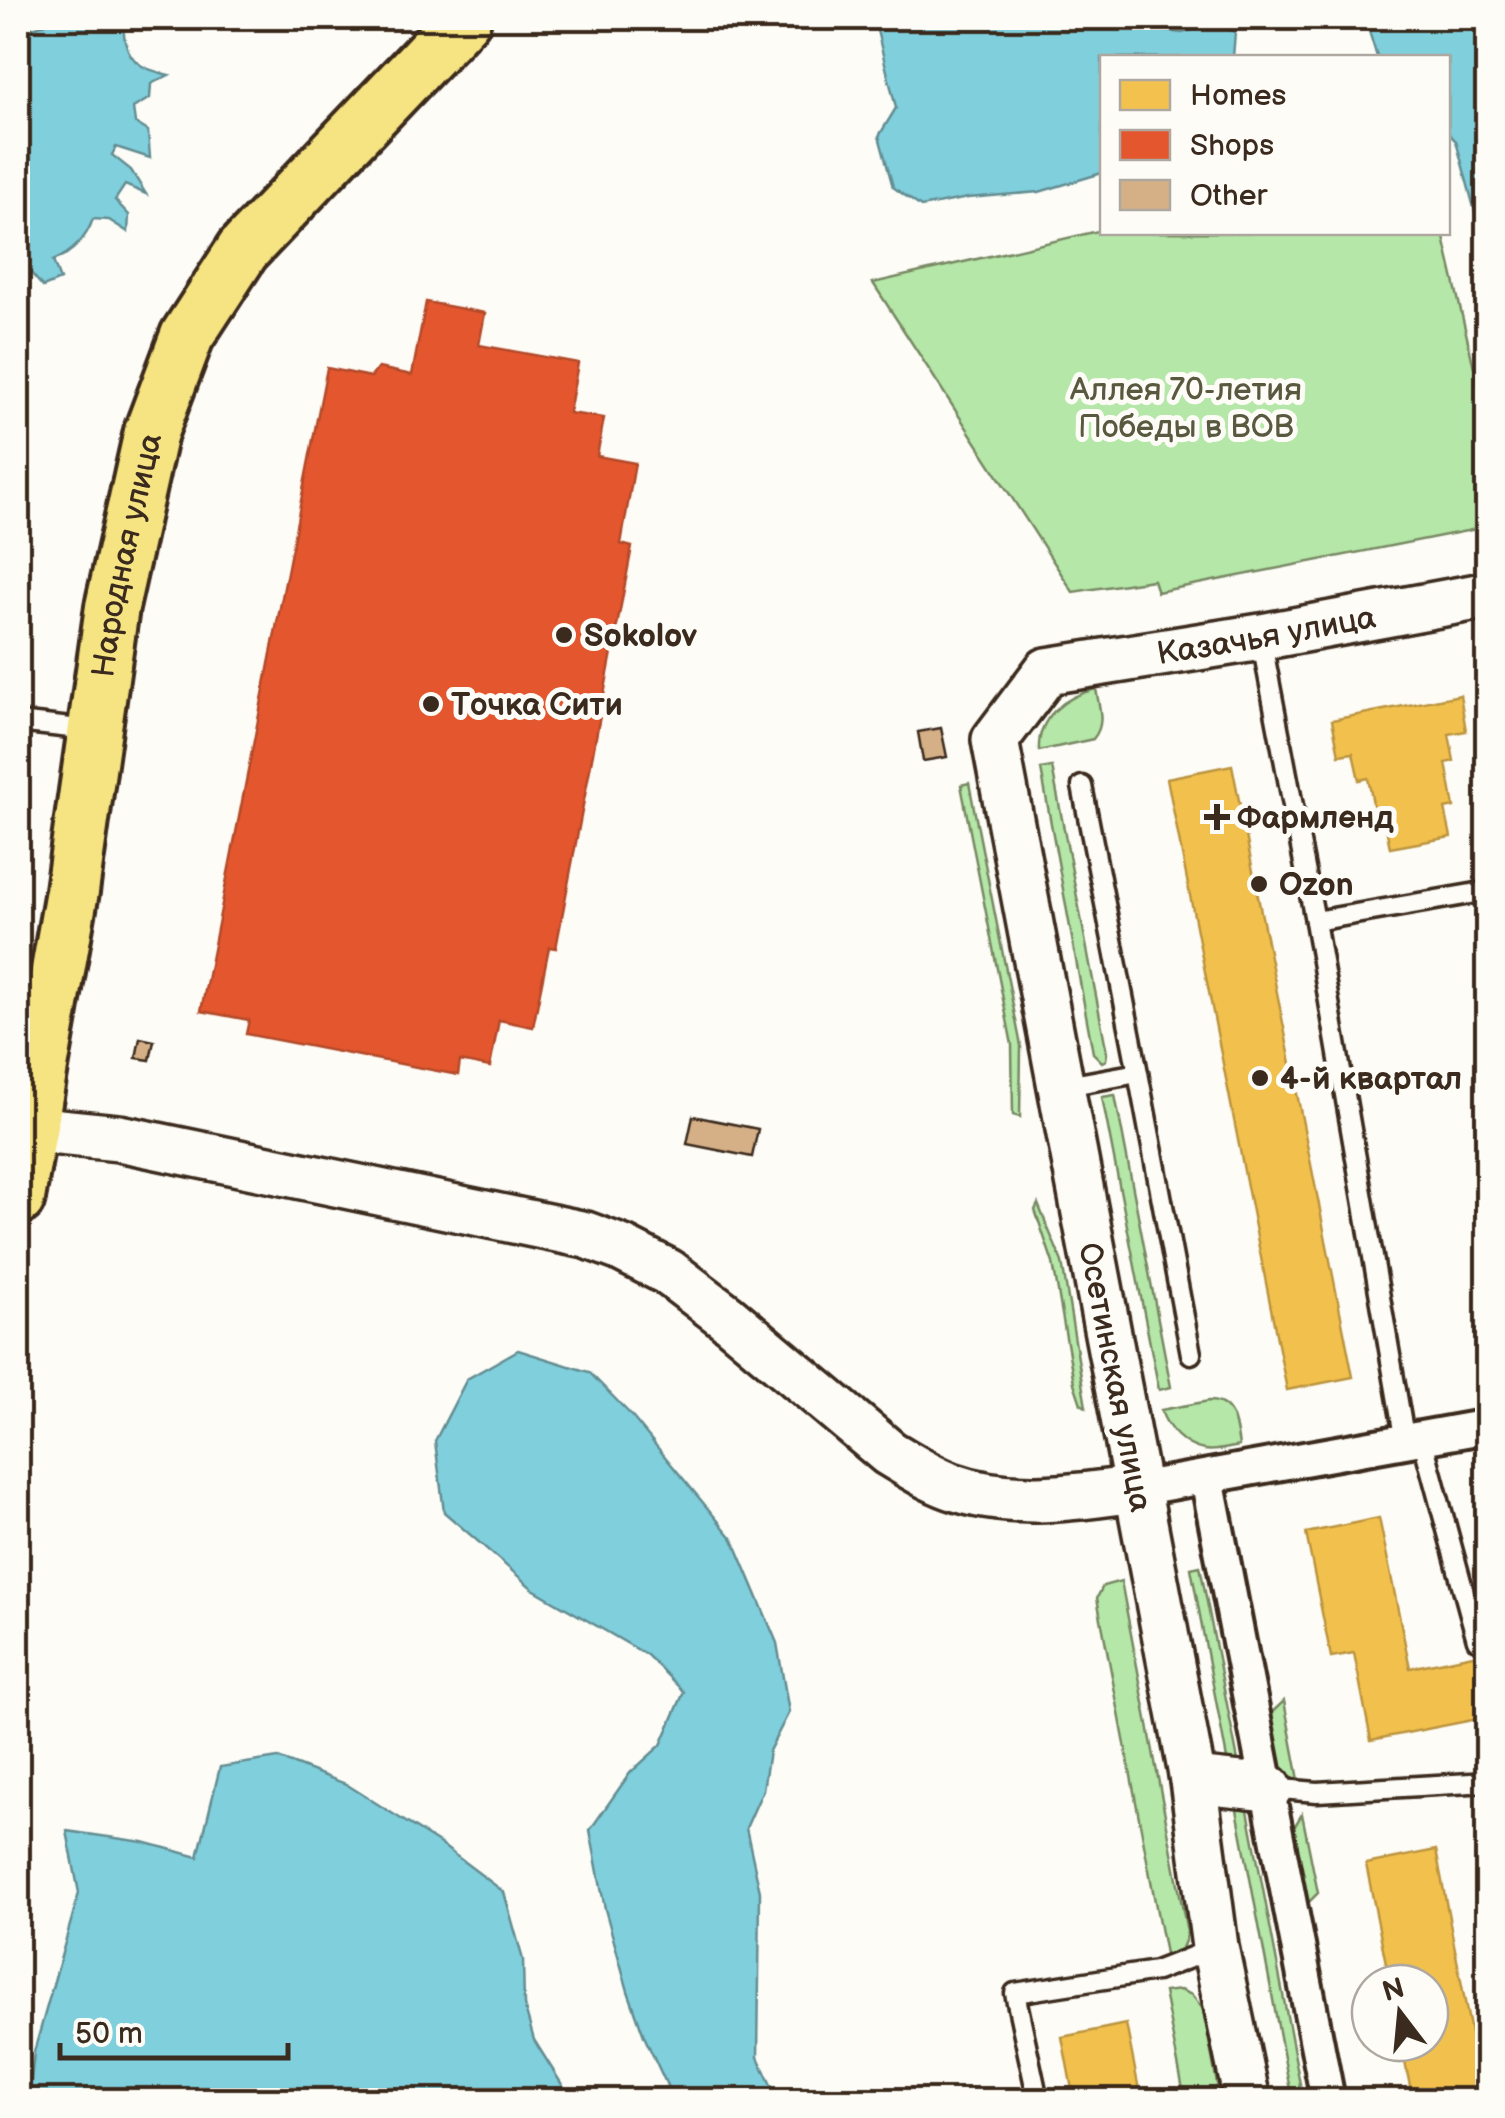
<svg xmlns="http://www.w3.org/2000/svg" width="1505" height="2118" font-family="'Balsamiq Sans',sans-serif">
<rect width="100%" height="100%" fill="#fdfcf7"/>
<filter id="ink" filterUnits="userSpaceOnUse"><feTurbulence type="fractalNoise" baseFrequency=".01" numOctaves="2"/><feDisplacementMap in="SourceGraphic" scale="20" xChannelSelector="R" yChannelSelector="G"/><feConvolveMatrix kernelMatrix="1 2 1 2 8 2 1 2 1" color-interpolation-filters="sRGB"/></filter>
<g filter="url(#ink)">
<g fill="#b4e7a8" stroke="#788863" stroke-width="2.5">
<path d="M 1102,230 L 1102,232 L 1443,233 L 1487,424 L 1487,527 L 1157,592 L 1153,580 L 1073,592 L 873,283 Z"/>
<path d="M 1096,689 C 1099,707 1106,724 1093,739 L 1039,751 C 1037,717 1066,696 1096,689 Z"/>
<path d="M 1052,767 L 1107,1053 L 1106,1060 L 1102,1062 L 1093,1053 L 1041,769 Z"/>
<path d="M 969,783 L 1021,1046 L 1020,1117 L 1013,1115 L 1012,1045 L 961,785 Z"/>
<path d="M 1115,1095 L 1171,1387 L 1159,1390 L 1102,1097 Z"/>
<path d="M 1038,1204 L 1062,1262 L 1086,1407 L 1081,1404 L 1074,1383 L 1053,1263 L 1035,1210 Z"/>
<path d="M 1209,1401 C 1234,1401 1236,1426 1239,1446 C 1228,1448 1216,1452 1204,1450 C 1185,1447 1166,1428 1161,1410 Z"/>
<path d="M 1200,1566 L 1240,1771 L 1230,1767 L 1227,1759 L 1191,1568 Z"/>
<path d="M 1121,1581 L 1187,1932 C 1185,1946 1180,1954 1166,1959 L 1097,1598 L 1103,1586 Z"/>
<path d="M 1284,1701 L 1299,1780 C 1271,1774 1272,1743 1266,1718 Z"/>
<path d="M 1235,1799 L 1247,1805 L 1303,2100 L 1292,2100 Z"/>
<path d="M 1302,1814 L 1318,1893 L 1302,1909 L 1290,1834 Z"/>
<path d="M 1180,1990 L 1192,1995 L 1203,2009 L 1220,2100 L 1185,2100 L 1164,1992 Z"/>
</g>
<g fill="#80cfdd" stroke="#648d91" stroke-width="2.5">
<path d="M 52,18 L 118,18 C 125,26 123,31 125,41 C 131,66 148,70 169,75 L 151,84 L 150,98 L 133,108 L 135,123 L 148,131 L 150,158 L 116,147 L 112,155 L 131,170 L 146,194 L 125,185 L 115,200 L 129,215 L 128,232 L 109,220 L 93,219 C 86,239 72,253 53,261 L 60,280 L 43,287 L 31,273 L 18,274 L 18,27 C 29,30 43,27 52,18 Z"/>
<path d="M 874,18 L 1158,18 L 1155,30 L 1182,33 L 1216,24 L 1235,32 L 1233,57 L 1102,58 L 1102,173 L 1039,192 L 968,198 L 921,207 L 893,187 L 879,136 L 896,108 Z"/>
<path d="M 1365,18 L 1487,18 L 1487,232 L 1477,219 L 1456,141 L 1448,133 L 1448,58 L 1377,57 Z"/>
<path d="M 518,1350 L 589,1372 L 629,1413 L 733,1539 L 777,1643 L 789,1712 L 769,1751 L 763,1790 L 746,1828 L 760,1892 L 758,2057 L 778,2100 L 671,2100 L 671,2094 L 644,2036 L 628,1991 L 605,1909 L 590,1830 L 630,1773 L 661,1745 L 684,1692 L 647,1655 L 533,1589 L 444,1512 L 435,1441 L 467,1379 Z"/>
<path d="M 278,1758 L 346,1784 L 439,1843 L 504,1892 L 523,1960 L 524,2005 L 534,2040 L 566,2091 L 563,2100 L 29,2100 L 34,2052 L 79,1893 L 67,1831 L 143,1842 L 198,1857 L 220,1767 Z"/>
</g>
<g fill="#f2c14e" stroke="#bb9440" stroke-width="2.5">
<path d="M 1460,695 L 1466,731 L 1449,734 L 1454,761 L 1446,763 L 1454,807 L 1445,809 L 1451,837 L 1390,848 L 1385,822 L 1377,824 L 1368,778 L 1359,780 L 1353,753 L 1339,755 L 1332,720 Z"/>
<path d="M 1232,765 L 1353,1377 L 1287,1390 L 1167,778 Z"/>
<path d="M 1379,1518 L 1410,1668 L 1483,1653 L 1488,1676 L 1488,1717 L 1371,1740 L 1354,1653 L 1331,1657 L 1306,1533 Z"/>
<path d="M 1436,1850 L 1471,2033 L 1485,2100 L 1413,2100 L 1401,2043 L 1430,2043 L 1430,1983 L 1390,1983 L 1366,1864 Z"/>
<path d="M 1126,2024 L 1141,2100 L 1074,2100 L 1062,2037 Z"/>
</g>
<path fill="#e4572e" stroke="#b14a29" stroke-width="2.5" d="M 426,302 L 485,313 L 479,345 L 578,363 L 569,413 L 604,418 L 597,456 L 635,463 L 621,544 L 632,547 L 556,948 L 549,947 L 533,1027 L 499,1020 L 490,1067 L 460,1061 L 458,1075 L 246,1034 L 249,1020 L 201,1011 L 327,368 L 371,377 L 378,368 L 412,375 Z"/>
<g fill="#d5b087" stroke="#3b2a1e" stroke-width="2.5">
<path d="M 941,728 L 947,757 L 923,761 L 918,732 Z"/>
<path d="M 140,1038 L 154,1041 L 150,1060 L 136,1058 Z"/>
<path d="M 693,1116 L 758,1129 L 752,1157 L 687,1144 Z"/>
</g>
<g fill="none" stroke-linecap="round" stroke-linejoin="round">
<g stroke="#3b2a1e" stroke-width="25">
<g id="lane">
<path d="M 1261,638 L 1315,921 L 1405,1442"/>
<path d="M 18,722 L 88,730"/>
<path d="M 1315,921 L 1488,891"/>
<path d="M 1138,1073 L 1191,1354"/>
<path d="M 1061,1087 L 1138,1073 L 1082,786"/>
<path d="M 1422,1438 L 1477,1640 L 1488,1640"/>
<path d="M 1269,1788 L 1317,1792 L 1488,1782"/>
<path d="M 1038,2100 L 1015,1993 L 1156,1971 L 1215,1948"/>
</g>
</g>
<g stroke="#3b2a1e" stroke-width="40">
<g id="street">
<path d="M 1137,1489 L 1488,1426"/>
<path d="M 1210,1493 L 1328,2100"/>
</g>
</g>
<g stroke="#3b2a1e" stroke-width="52">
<g id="secondary">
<path d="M 29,1129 L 119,1138 L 586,1235 L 621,1248 L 668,1272 L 727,1317 L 889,1453 C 909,1465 929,1478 951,1486 C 1011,1508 1076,1497 1137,1489"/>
<path d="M 1193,1780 L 1269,1788"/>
<path id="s1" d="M 1247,2100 L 1215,1947 L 1193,1780 L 995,740 L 1047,671 L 1261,637 L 1488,595"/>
</g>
</g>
<g stroke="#3b2a1e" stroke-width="60">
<g id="primary">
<path id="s2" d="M 18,1198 L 72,891 L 112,607 L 151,432 L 187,336 L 243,250 L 464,18"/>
</g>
</g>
<use href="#lane" stroke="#fdfcf7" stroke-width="18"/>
<use href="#street" stroke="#fdfcf7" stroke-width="32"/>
<use href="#secondary" stroke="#fdfcf7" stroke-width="45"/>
<use href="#primary" stroke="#f6e381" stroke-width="52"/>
</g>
</g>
<g fill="#3b2a1e" stroke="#fdfcf7" stroke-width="4">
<circle cx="564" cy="635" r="10"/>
<circle cx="431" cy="704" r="10"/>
<path d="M1212 802h10v10h10v10h-10v10h-10v-10h-10v-10h10z"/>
<circle cx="1259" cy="884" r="10"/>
<circle cx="1260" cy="1078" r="10"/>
</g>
<g text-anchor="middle" stroke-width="10" stroke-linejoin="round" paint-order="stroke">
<g font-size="32" fill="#595940" stroke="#fdfcf7">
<text x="1186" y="400">Аллея 70-летия<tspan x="1186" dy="37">Победы в ВОВ</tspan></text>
</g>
<g font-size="32" fill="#3b2a1e" stroke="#fdfcf7">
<text dy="11" stroke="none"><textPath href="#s2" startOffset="652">Народная улица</textPath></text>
<text dy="11" stroke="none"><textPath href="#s1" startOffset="1692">Казачья улица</textPath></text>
<text transform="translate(1116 1377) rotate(79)" y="11">Осетинская улица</text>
</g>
<g font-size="32" font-weight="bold" fill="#3b2a1e" stroke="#fdfcf7" text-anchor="start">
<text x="584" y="646">Sokolov</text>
<text x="451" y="715">Точка Сити</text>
<text x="1237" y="828">Фармленд</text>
<text x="1279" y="895">Ozon</text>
<text x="1280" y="1089">4-й квартал</text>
</g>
</g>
<rect width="1505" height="2118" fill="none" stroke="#fdfcf7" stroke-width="60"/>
<rect x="30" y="30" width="1445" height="2058" fill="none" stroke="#3b2a1e" stroke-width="4" filter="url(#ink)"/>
<rect x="1100" y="55" width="350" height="180" fill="#fdfcf7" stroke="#afa8a0" stroke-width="2.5"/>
<rect x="1120" y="80" width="50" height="30" fill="#f2c14e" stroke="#afa8a0" stroke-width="2.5"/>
<text x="1190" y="105" font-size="30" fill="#3b2a1e">Homes</text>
<rect x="1120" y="130" width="50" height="30" fill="#e4572e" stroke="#afa8a0" stroke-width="2.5"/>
<text x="1190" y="155" font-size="30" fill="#3b2a1e">Shops</text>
<rect x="1120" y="180" width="50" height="30" fill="#d5b087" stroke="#afa8a0" stroke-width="2.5"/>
<text x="1190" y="205" font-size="30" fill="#3b2a1e">Other</text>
<g transform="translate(1400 2013) rotate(344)"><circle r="48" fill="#fdfcf7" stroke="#afa8a0" stroke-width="2.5"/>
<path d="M0-8L18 38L0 25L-18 38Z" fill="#3b2a1e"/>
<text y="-15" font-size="28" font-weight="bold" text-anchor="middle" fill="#3b2a1e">N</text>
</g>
<path d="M60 2043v15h228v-15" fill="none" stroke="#3b2a1e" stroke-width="5"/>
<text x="75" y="2043" font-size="30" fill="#3b2a1e" stroke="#fdfcf7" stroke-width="8" paint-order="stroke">50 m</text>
</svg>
